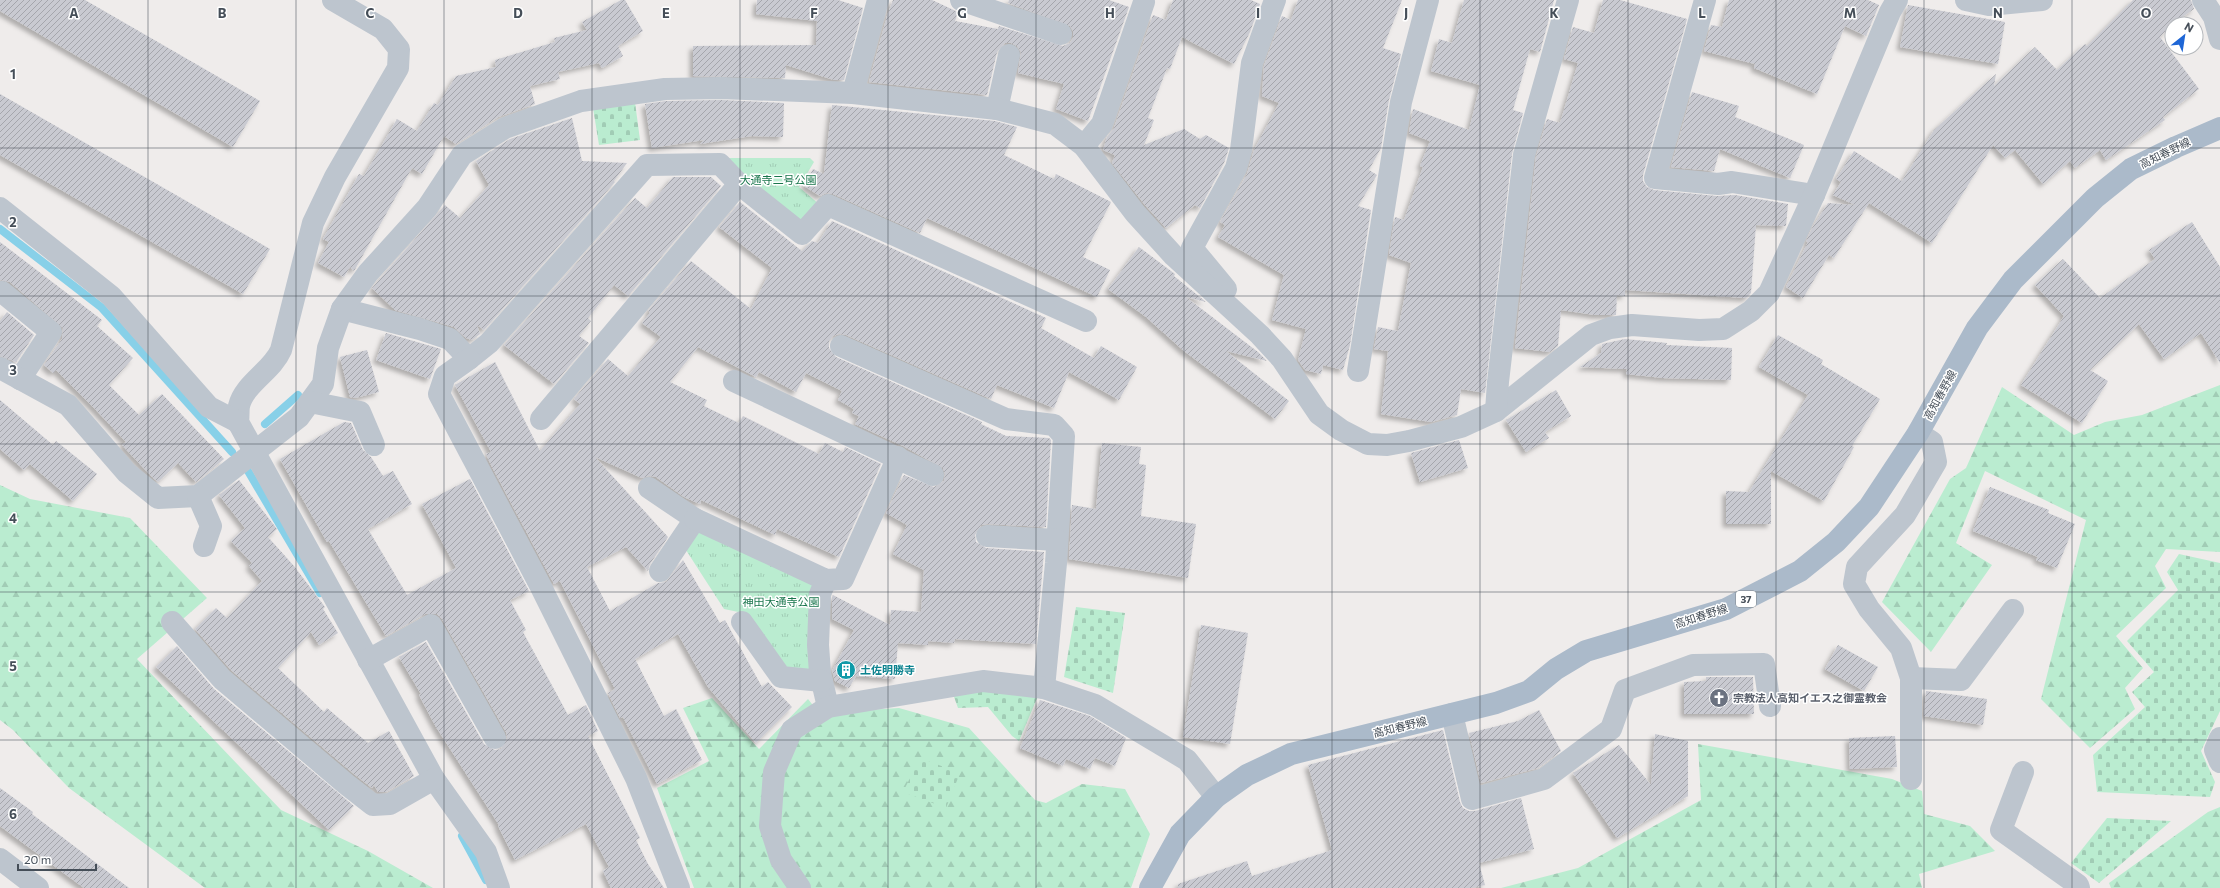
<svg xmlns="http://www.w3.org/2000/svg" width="2220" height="888" font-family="Commissioner,'Noto Sans JP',sans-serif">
<defs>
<pattern id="forest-firs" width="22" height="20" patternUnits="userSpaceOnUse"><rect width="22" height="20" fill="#baecd0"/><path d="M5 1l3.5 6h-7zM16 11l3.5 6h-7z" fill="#a1ccb5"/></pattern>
<pattern id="cemetery-stones" width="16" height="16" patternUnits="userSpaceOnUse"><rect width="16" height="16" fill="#baecd0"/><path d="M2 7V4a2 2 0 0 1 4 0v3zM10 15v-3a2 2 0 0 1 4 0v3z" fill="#a1ccb5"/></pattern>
<pattern id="park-tufts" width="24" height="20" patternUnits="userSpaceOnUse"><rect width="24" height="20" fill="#baecd0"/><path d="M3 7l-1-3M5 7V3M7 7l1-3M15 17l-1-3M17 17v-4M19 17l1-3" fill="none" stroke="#a1ccb5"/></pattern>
<pattern id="building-hatch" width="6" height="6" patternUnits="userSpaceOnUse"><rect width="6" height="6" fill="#c9cad1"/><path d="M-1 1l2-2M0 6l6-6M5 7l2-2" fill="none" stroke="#a5a6ac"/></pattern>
<filter id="shadow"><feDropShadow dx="-3.5" dy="3.5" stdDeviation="2" flood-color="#0004"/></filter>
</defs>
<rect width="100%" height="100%" fill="#efeceb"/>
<g fill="url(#forest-firs)">
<path d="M 2220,385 L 2220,552 L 2166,549 L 2155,566 L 2166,588 L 2116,636 L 2143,668 L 2125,688 L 2135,709 L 2090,748 L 2041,699 L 2086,520 L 1985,471 L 1956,543 L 1992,565 L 1931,652 L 1882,602 L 1950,479 L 1966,468 L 2002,387 L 2074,435 L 2105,422 L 2142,415 Z"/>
<path d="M 0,485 L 30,499 L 130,518 L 207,598 L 137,659 L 281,810 L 368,851 L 433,888 L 205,888 L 69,788 L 13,730 L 0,720 Z"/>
<path d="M 712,698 L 759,749 L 808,699 L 819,713 L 899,708 L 969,728 L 1035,800 L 1046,803 L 1082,784 L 1125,789 L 1150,834 L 1131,888 L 694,888 L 657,788 L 709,761 L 683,708 Z"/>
<path d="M 1698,744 L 1892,779 L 1922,791 L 1924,814 L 1970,826 L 1995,851 L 1919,874 L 1922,888 L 1501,888 L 1578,868 L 1701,800 Z"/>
<path d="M 2220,807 L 2220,888 L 2111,888 L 2109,883 L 2208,812 Z"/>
</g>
<g fill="url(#cemetery-stones)">
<path d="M 635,102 L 640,140 L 599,145 L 593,108 Z"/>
<path d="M 2179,554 L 2220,563 L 2220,711 L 2201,751 L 2215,782 L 2210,797 L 2097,792 L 2093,755 L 2145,707 L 2132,692 L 2154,672 L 2127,641 L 2178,590 L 2167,572 Z"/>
<path d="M 1076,607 L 1125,613 L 1113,693 L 1064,677 Z"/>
<path d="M 999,688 L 1038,696 L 1019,741 L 1012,736 L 988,707 L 958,708 L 953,694 Z"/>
<path d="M 920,758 L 960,773 L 946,808 L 903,792 Z"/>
<path d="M 2107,818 L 2171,821 L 2099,883 L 2071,863 Z"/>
</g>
<g fill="url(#park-tufts)">
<path d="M 726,158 L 810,158 L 814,162 L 799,187 L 820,205 L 801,226 Z"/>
<path d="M 696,526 L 819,583 L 815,676 L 788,669 L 748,614 L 724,609 L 684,547 Z"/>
</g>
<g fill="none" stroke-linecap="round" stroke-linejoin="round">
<g stroke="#88d0e8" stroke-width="8">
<path d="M 0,229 L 101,307 L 232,452"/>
<path d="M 265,424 L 298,395"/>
<path d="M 248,471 L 320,593"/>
<path d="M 462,836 L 486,880"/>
</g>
</g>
<g fill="url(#building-hatch)" filter="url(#shadow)">
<path d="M 0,0 L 85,0 L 260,101 L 233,147 L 0,11 Z"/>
<path d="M 621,0 L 625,0 L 643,31 L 618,46 L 623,56 L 602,68 L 599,63 L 558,72 L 560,79 L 530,86 L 535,104 L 498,117 L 456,144 L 444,136 L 422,174 L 412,168 L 354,271 L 350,267 L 344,277 L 318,263 L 329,242 L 323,239 L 359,174 L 364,176 L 397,119 L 417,131 L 434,103 L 438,105 L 456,76 L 496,67 L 495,60 L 555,42 L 554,38 L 587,30 L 582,22 Z"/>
<path d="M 757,0 L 838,0 L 863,8 L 844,80 L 834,80 L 786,65 L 785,78 L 693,76 L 693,46 L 816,45 L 817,21 L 756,14 Z"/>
<path d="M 893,0 L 932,0 L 958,12 L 955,21 L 998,29 L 999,26 L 1063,46 L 1070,43 L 1073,38 L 1073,31 L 1070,26 L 1008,3 L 1009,0 L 1109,0 L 1129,7 L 1088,121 L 1056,109 L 1064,84 L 1018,73 L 1021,52 L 1017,46 L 1011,43 L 1005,43 L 997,52 L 987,95 L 869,82 L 887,16 Z"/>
<path d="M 1173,0 L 1251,0 L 1260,4 L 1250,32 L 1234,64 L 1182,37 L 1170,69 L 1167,68 L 1148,118 L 1154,120 L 1144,145 L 1184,129 L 1200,139 L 1206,135 L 1229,148 L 1224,163 L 1200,208 L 1195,205 L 1166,228 L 1145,205 L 1112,163 L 1115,155 L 1103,150 L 1107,137 L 1114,128 L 1153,15 L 1166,20 Z"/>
<path d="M 1298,0 L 1402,0 L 1383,48 L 1401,54 L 1389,100 L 1381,148 L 1369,170 L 1377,175 L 1358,206 L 1371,210 L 1350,345 L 1343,370 L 1323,365 L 1321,374 L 1305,370 L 1298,360 L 1306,329 L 1272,320 L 1284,275 L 1218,237 L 1225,225 L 1220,222 L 1247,174 L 1254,150 L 1279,103 L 1262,96 L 1264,66 L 1282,16 L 1291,20 Z"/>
<path d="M 1464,0 L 1554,0 L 1540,52 L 1530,49 L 1513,110 L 1523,113 L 1512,154 L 1485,393 L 1461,389 L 1457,415 L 1431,422 L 1381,414 L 1388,351 L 1374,349 L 1378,327 L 1398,331 L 1411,263 L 1389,255 L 1395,217 L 1404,220 L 1423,167 L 1420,166 L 1430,141 L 1409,133 L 1413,109 L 1469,130 L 1480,85 L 1431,71 L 1439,39 L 1452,43 Z"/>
<path d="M 1603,0 L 1620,0 L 1687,19 L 1643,175 L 1643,181 L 1647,187 L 1654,190 L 1717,196 L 1735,195 L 1788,204 L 1786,226 L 1756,225 L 1751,293 L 1746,298 L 1625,290 L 1625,296 L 1617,295 L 1616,315 L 1595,315 L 1561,310 L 1558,346 L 1550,352 L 1515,348 L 1536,157 L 1547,119 L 1560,123 L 1578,63 L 1564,59 L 1573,27 L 1594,33 Z"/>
<path d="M 1729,0 L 1868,0 L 1879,5 L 1866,36 L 1845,26 L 1817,94 L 1754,68 L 1755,64 L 1704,51 L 1711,25 L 1722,27 Z"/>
<path d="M 2133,0 L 2191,0 L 2194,9 L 2172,24 L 2160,37 L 2199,89 L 2163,117 L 2165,120 L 2106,160 L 2100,150 L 2075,168 L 2070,161 L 2043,184 L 2015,150 L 2005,158 L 1993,145 L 1932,243 L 1869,203 L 1834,258 L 1829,255 L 1803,298 L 1786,287 L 1808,242 L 1806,241 L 1812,228 L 1828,203 L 1855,205 L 1833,195 L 1841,182 L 1836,179 L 1854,151 L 1902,181 L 1934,130 L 1996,74 L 1994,86 L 2035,47 L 2057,70 L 2085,44 L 2087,46 Z"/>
<path d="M 1908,5 L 2005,22 L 1998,64 L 1900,47 Z"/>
<path d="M 1692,92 L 1739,106 L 1735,117 L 1804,145 L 1790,178 L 1720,149 L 1714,171 L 1671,167 Z"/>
<path d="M 0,94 L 270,249 L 243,294 L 0,155 Z"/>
<path d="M 721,100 L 784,103 L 783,137 L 752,136 L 700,144 L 704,140 L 652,148 L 645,104 L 666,101 Z"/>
<path d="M 832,105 L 995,121 L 1017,127 L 1004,155 L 1054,179 L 1056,174 L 1111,202 L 1083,257 L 1110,270 L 1097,297 L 927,218 L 920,233 L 833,194 L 826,193 L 820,196 L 804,186 L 813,169 L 824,174 Z"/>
<path d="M 572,118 L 582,161 L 627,163 L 614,181 L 615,182 L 484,330 L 477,325 L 480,334 L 472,340 L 466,338 L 454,327 L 395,310 L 372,288 L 445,205 L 460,218 L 489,185 L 476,161 L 510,139 Z"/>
<path d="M 673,177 L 711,177 L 721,186 L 628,296 L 614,285 L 588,318 L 591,321 L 579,336 L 589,343 L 554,384 L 504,345 L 635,198 L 647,208 Z"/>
<path d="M 740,202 L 802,251 L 812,241 L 818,243 L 832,221 L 1046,318 L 1041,328 L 1094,358 L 1101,346 L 1137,367 L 1119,400 L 1069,372 L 1054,408 L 997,385 L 991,399 L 846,335 L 839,334 L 833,336 L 829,341 L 829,348 L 836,357 L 982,422 L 981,424 L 1006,436 L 1049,438 L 1051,440 L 1046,527 L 987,524 L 981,525 L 975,535 L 976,542 L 986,548 L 1044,552 L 1036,644 L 955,639 L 954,643 L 928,641 L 928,645 L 898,643 L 895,679 L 856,676 L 849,688 L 835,681 L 832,671 L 854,630 L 832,619 L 832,597 L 833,595 L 890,625 L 891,610 L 921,612 L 924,570 L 893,554 L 907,525 L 886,513 L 904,475 L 934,487 L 944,481 L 945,474 L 943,468 L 903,446 L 855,424 L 859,416 L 852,413 L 854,409 L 838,400 L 842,391 L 806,373 L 796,392 L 759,372 L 756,377 L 698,347 L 670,382 L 707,400 L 704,406 L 739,423 L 743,416 L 819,454 L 825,443 L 843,452 L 845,447 L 881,464 L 839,557 L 777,529 L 775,535 L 701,500 L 700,504 L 684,497 L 656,477 L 649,476 L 642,478 L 595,457 L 668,537 L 650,564 L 648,571 L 626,547 L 587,567 L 610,611 L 658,583 L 666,582 L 683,560 L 720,623 L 725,620 L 762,687 L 768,682 L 792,707 L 756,743 L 708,687 L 678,634 L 635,659 L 664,716 L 676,709 L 702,760 L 657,784 L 623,717 L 620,718 L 608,693 L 615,689 L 560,581 L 554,584 L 492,467 L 486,454 L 491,452 L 455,385 L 495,362 L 540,451 L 580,404 L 574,399 L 608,359 L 628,376 L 661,337 L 642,323 L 650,313 L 648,311 L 691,261 L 751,309 L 772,268 L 719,227 Z"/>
<path d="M 2192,222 L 2220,267 L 2220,363 L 2201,333 L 2164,359 L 2139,324 L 2090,370 L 2108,381 L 2082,423 L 2021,385 L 2064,316 L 2035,285 L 2063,259 L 2100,298 L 2155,259 L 2149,250 Z"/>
<path d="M 0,242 L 102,320 L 97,326 L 133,358 L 109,385 L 139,415 L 162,394 L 224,459 L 196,482 L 178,463 L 158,482 L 152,477 L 122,445 L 126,442 L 95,409 L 56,370 L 53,373 L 44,365 L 62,339 L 63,328 L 10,282 L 0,280 Z"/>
<path d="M 1139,247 L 1175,274 L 1174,276 L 1206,302 L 1186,297 L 1258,352 L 1267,361 L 1226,351 L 1289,401 L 1275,419 L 1184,351 L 1146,317 L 1108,289 Z"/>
<path d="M 7,312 L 34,335 L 16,362 L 0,356 L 0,321 Z"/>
<path d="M 386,333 L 441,349 L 430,379 L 376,360 Z"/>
<path d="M 1778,335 L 1823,360 L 1821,364 L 1880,399 L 1852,446 L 1854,447 L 1824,501 L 1771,471 L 1771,524 L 1726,524 L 1726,491 L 1749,492 L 1808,395 L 1759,367 Z"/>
<path d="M 1625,339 L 1667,343 L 1666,345 L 1732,348 L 1731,380 L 1663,378 L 1626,374 L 1627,369 L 1580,367 L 1601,353 L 1602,344 Z"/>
<path d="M 367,350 L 379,392 L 355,398 L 350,397 L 340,357 Z"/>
<path d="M 1556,390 L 1571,416 L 1545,432 L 1549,438 L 1526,452 L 1506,420 Z"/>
<path d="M 0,400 L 53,445 L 56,441 L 97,474 L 73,501 L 30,464 L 24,470 L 0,449 Z"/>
<path d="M 344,422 L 351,423 L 363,450 L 371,457 L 383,476 L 393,471 L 412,504 L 368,529 L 407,595 L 456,568 L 422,504 L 470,479 L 529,591 L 510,600 L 526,630 L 523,632 L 568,715 L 586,705 L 598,731 L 588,736 L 640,838 L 636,840 L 648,864 L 664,888 L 611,888 L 603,871 L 609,867 L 586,824 L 515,860 L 498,826 L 499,825 L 436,727 L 419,695 L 421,694 L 399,657 L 426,642 L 484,744 L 495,750 L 501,749 L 507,738 L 506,732 L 442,619 L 437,614 L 425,614 L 386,636 L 329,541 L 327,542 L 280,459 Z"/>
<path d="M 1459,440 L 1468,468 L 1420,482 L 1411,453 Z"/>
<path d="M 1102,443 L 1141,447 L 1139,464 L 1146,465 L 1141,516 L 1196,524 L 1188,578 L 1069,559 L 1072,505 L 1096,509 Z"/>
<path d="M 239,480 L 277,529 L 268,537 L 294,566 L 325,607 L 323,609 L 338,633 L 319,645 L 311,632 L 278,668 L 324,712 L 327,708 L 368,743 L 389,731 L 414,776 L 386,792 L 378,792 L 374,785 L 372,788 L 354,774 L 231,670 L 195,629 L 216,608 L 227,618 L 262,581 L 249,566 L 252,563 L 231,541 L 245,528 L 219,495 Z"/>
<path d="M 1990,487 L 2049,510 L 2048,513 L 2075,524 L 2057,568 L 2036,560 L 2038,557 L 1973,531 Z"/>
<path d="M 1201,625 L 1248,633 L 1230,744 L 1183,737 Z"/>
<path d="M 1838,645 L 1878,667 L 1864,691 L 1825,669 Z"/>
<path d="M 177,646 L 214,689 L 354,806 L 329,830 L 156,667 Z"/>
<path d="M 1706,677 L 1753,677 L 1754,714 L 1684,714 L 1684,682 L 1706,681 Z"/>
<path d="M 1926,691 L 1987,699 L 1983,725 L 1924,716 Z"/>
<path d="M 1040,700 L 1090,716 L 1126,738 L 1115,766 L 1095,758 L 1090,769 L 1066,759 L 1063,766 L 1020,748 Z"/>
<path d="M 1539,710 L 1561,751 L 1538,768 L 1481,783 L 1469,733 L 1518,721 Z"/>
<path d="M 1443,730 L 1460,802 L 1463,808 L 1469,811 L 1475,811 L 1521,798 L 1534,849 L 1479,863 L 1485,885 L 1472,888 L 1178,888 L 1178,884 L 1247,861 L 1252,876 L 1332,850 L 1308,765 Z"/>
<path d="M 1655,734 L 1688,741 L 1688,796 L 1617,838 L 1573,773 L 1619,745 L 1651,785 Z"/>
<path d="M 1895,736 L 1897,767 L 1850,769 L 1849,738 Z"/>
<path d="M 0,788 L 33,812 L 32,814 L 129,888 L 84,888 L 0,826 Z"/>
</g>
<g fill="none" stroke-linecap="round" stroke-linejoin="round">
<g stroke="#bdc5ce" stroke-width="22">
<path d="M 333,0 L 383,29 L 399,49 L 398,68 L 335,177 L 313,223 L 281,350 C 272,371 244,384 239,406 C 238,411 239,417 238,422 L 434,779 L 486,852 L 499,888"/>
<path d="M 961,0 L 1061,34"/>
<path d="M 1705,0 L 1655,178 L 1718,184 L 1732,182 L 1814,195"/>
<path d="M 1966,0 L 1989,5 L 2042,0"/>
<path d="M 2203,0 L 2214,17 L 2220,39"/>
<path d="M 853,93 L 878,0"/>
<path d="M 997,109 L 1009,55"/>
<path d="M 1084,146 L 1102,124 L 1144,2"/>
<path d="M 739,184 L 802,234 L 828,205 L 1086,321"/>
<path d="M 0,208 L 111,296 L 209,407 L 238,422"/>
<path d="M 1226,289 L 1192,248 L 1236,168 L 1241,150 L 1252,63 L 1275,0"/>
<path d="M 2,292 L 51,332 L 20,379"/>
<path d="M 342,309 L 420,329 L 450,339 L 469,359 L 489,343 L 647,165 L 720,164 L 739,184 L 541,419"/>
<path d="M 841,346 L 1006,419 L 1054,425 L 1064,436 L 1056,563 L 1044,688"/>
<path d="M 469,359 L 445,376 L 439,394 L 540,585 L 636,778 L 679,888"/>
<path d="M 0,368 L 68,405 L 127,473 L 158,498 L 198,496 L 299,417 L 323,384 L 328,348 L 342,309 L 368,273 L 427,208 L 462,155 L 505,128 L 581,101 L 665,89 L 721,88 L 853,93 L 997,109 L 1055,124 L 1084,146 L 1135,213 L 1174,256 L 1260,335 L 1282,359 L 1319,414 L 1341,430 L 1368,444 L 1387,445 L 1409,441 L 1461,427 L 1496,411 L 1591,335 L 1610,328 L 1632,325 L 1699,330 L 1723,329 L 1751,311 L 1769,293 L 1814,195 L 1890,12 L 1897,0"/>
<path d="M 1358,371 L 1401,102 L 1428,0"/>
<path d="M 734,381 L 933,475"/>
<path d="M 310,402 L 360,412 L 374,445"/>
<path d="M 1496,411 L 1498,382 L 1524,155 L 1568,0"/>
<path d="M 649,488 L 695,519 L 660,571"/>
<path d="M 198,496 L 211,526 L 204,546"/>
<path d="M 695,519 L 826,580 L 843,579 L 898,457"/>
<path d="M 987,536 L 1057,540"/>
<path d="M 826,580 L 820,594 L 818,645 L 820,673 L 828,707"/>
<path d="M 172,622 L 222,679 L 346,784 L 373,805 L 390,804 L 434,779"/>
<path d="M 742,622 L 781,677 L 822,681"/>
<path d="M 368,660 L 431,625 L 495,738"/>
<path d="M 1911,678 L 1961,680 L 2013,610"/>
<path d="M 1452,714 L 1472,799 L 1544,779 L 1611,729 L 1625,690 L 1693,665 L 1764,664 L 1770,706"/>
<path d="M 2220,738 L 2215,750 L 2220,762"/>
<path d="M 2023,772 L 2001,830 L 2078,885 L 2079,888"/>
<path d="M 1911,779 L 1911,678 L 1901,648 L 1869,609 L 1854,584 L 1857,567 L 1905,515 L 1936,462 L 1932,442 L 1918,433"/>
<path d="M 0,859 L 38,888"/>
<path d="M 800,888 L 781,860 L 770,826 L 774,772 L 792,730 L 828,707 L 983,681 L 1044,688 L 1095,705 L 1187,760 L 1216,797"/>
</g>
<path stroke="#abbaca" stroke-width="22" d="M 1150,888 L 1180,834 L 1216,797 L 1247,775 L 1291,754 L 1496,703 L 1529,691 L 1556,669 L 1586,651 L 1726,609 L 1800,571 L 1836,542 L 1869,507 L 1918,433 L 1977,328 L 2013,280 L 2095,198 L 2131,169 L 2176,147 L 2220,128"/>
</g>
<path fill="none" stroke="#454e58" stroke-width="1" stroke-opacity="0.55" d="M 148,0 L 148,888M 296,0 L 296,888M 444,0 L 444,888M 592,0 L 592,888M 740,0 L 740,888M 888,0 L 888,888M 1036,0 L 1036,888M 1184,0 L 1184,888M 1332,0 L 1332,888M 1480,0 L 1480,888M 1628,0 L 1628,888M 1776,0 L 1776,888M 1924,0 L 1924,888M 2072,0 L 2072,888M 0,148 L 2220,148M 0,296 L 2220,296M 0,444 L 2220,444M 0,592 L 2220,592M 0,740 L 2220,740"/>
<defs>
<g id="building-disc" transform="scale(1)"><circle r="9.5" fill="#0f9aa8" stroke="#fff"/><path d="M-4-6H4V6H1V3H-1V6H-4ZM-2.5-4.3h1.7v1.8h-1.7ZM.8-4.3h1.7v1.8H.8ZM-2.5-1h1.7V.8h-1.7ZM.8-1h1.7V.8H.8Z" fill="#fff"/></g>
<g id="church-disc" transform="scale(1)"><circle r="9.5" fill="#6b7280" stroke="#fff"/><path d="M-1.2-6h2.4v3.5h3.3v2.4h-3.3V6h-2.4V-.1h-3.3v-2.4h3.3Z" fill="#fff"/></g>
</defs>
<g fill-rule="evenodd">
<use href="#building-disc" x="846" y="670"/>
<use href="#church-disc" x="1719" y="698"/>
</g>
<g text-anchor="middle" stroke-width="3" stroke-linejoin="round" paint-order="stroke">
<rect fill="#fff" stroke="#7d838a" stroke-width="1" x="1736" y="591" width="20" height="16" rx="3"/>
<g font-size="10" font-weight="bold" fill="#454e58">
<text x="1746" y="603">37</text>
</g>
<g font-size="11" fill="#454e58" stroke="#fff">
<text transform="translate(2165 153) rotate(-26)" y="4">高知春野線</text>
<text transform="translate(1940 395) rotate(-61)" y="4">高知春野線</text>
<text transform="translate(1701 616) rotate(-18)" y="4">高知春野線</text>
<text transform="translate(1400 727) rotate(-14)" y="4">高知春野線</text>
</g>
<g font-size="11" fill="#19764c" stroke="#fff">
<text x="778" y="184">大通寺二号公園</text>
<text x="781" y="606">神田大通寺公園</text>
</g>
<g font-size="11" font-weight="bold" fill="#0d838f" stroke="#fff" text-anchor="start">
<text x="860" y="674">土佐明勝寺</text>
</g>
<g font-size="11" font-weight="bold" fill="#5b616d" stroke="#fff" text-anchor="start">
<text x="1733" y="702">宗教法人高知イエス之御霊教会</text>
</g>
</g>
<g font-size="13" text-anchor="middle" font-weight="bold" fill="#454e58" stroke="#fff" stroke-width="3" stroke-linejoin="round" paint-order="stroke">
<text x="74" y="18">A</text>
<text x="222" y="18">B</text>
<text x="370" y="18">C</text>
<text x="518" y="18">D</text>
<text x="666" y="18">E</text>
<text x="814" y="18">F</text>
<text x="962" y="18">G</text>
<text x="1110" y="18">H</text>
<text x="1258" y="18">I</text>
<text x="1406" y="18">J</text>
<text x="1554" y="18">K</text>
<text x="1702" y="18">L</text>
<text x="1850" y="18">M</text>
<text x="1998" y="18">N</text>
<text x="2146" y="18">O</text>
<text x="13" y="79">1</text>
<text x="13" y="227">2</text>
<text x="13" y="375">3</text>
<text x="13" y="523">4</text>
<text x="13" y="671">5</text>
<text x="13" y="819">6</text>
</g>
<g transform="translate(2184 36) rotate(30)"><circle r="19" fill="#ffffff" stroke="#b5b8bc"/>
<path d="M0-3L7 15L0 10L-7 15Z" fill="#1e66d6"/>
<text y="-6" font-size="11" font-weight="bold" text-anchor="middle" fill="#454e58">N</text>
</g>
<path d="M18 864v6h78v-6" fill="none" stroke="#454e58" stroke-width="2"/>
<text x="24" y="864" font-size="12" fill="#454e58" stroke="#ffffff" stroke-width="3" paint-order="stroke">20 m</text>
</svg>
